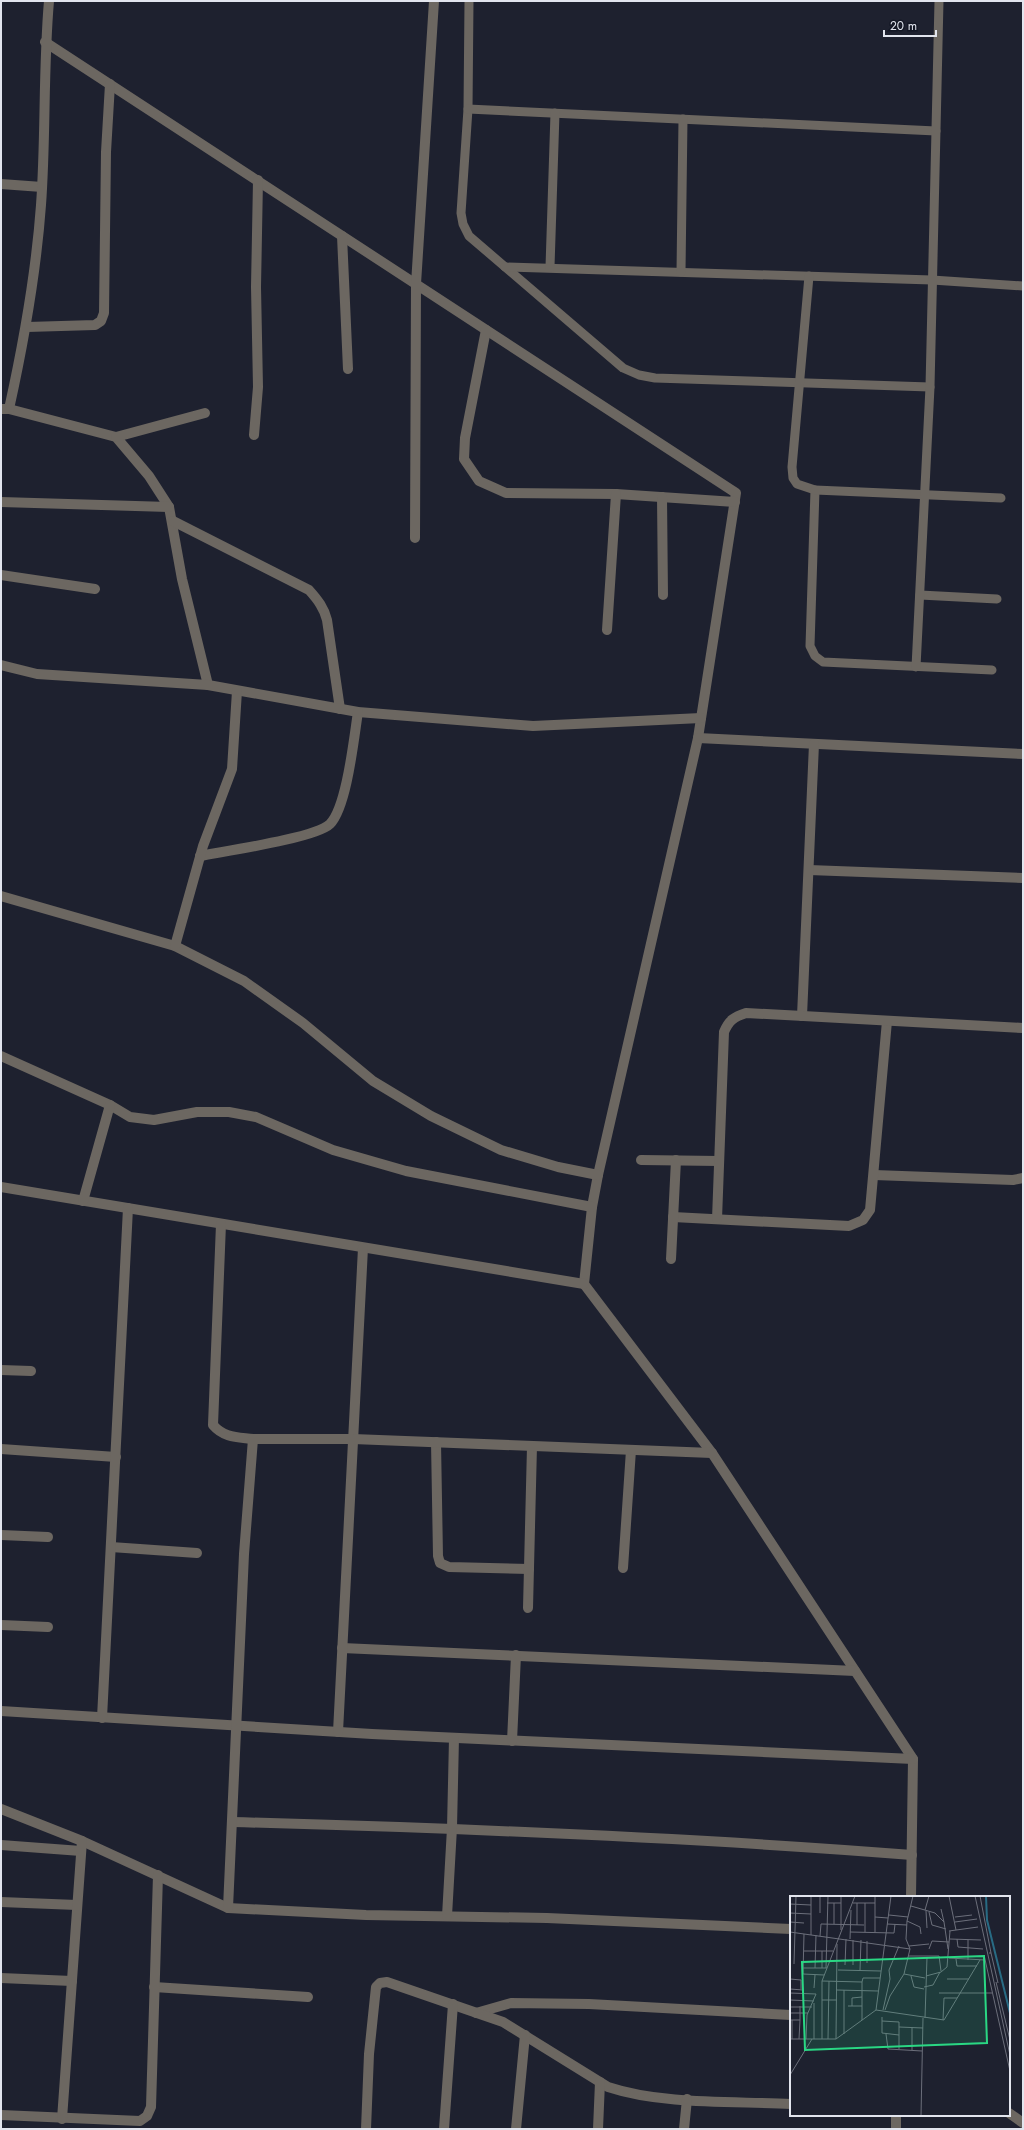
<svg xmlns="http://www.w3.org/2000/svg" width="1024" height="2130" font-family="Jost,sans-serif">
<rect width="100%" height="100%" fill="#1e212f"/>
<g fill="none" stroke-linecap="round" stroke-linejoin="round">
<g stroke="#6c6761" stroke-width="9">
<path d="M 469,1 L 468,109 L 461,213 L 463,224 L 469,236 L 623,368 L 639,375 L 655,378 L 930,387"/>
<path d="M 468,109 L 936,131"/>
<path d="M 505,267 L 932,280 L 1023,286"/>
<path d="M 550,267 L 555,113"/>
<path d="M 681,272 L 683,119"/>
<path d="M 809,276 L 792,467 L 793,478 L 797,484 L 815,490 L 810,646 L 815,656 L 823,662 L 992,670"/>
<path d="M 815,490 L 1001,498"/>
<path d="M 920,595 L 997,599"/>
<path d="M 916,667 L 930,387 L 939,1"/>
</g>
<g stroke="#6c6761" stroke-width="10">
<path d="M 45,42 L 736,493 L 698,738 L 598,1175 L 592,1207 L 584,1284 L 712,1453 L 913,1759 L 911,1897"/>
<path d="M 1,184 L 42,187"/>
<path d="M 342,236 L 348,369"/>
<path d="M 27,327 L 95,325 L 101,321 L 104,313 L 106,152 L 110,84"/>
<path d="M 486,330 L 465,438 L 464,459 L 479,481 L 506,493 L 616,494 L 735,502"/>
<path d="M 1,409 L 9,409 L 116,437 L 149,476 L 169,507 L 182,579 L 208,685"/>
<path d="M 9,409 C 24,341 36,274 41,205 C 46,137 43,69 49,1"/>
<path d="M 254,435 L 258,387 L 256,287 L 258,180"/>
<path d="M 116,437 L 205,413"/>
<path d="M 662,497 L 663,595"/>
<path d="M 1,502 L 169,507"/>
<path d="M 173,521 L 309,590 C 318,600 324,608 327,620 L 340,709"/>
<path d="M 415,538 L 416,284 L 434,1"/>
<path d="M 1,575 L 95,589"/>
<path d="M 607,630 L 616,494"/>
<path d="M 1,665 L 37,674 L 208,685 L 358,712 L 533,726 L 701,718"/>
<path d="M 698,738 L 1023,754"/>
<path d="M 200,856 C 225,851 316,838 330,824 C 347,807 354,737 358,712"/>
<path d="M 809,870 L 1023,878"/>
<path d="M 1,896 L 175,946 L 244,981 L 303,1023 L 373,1081 L 431,1116 L 501,1150 L 558,1167 L 598,1175"/>
<path d="M 175,946 L 203,846 L 232,769 L 237,691"/>
<path d="M 802,1016 L 814,744"/>
<path d="M 1,1056 L 110,1105 L 130,1117 L 154,1120 L 197,1112 L 229,1112 L 256,1117 L 333,1150 L 406,1171 L 592,1207"/>
<path d="M 641,1160 L 719,1161"/>
<path d="M 874,1175 L 1013,1180 L 1023,1178"/>
<path d="M 1,1187 L 584,1284"/>
<path d="M 83,1201 L 110,1105"/>
<path d="M 673,1217 L 849,1226 L 863,1220 L 870,1210 L 887,1021"/>
<path d="M 717,1219 L 724,1032 C 729,1020 734,1017 746,1013 L 1023,1028"/>
<path d="M 221,1224 L 213,1425 C 224,1438 238,1437 253,1439"/>
<path d="M 671,1259 L 676,1160"/>
<path d="M 1,1370 L 31,1371"/>
<path d="M 436,1442 L 438,1556 L 440,1563 L 449,1567 L 529,1569"/>
<path d="M 1,1449 L 116,1457"/>
<path d="M 1,1535 L 48,1537"/>
<path d="M 111,1547 L 197,1553"/>
<path d="M 623,1568 L 631,1450"/>
<path d="M 528,1608 L 532,1446"/>
<path d="M 1,1625 L 48,1627"/>
<path d="M 342,1648 L 855,1671"/>
<path d="M 1,1711 L 372,1734 L 913,1759"/>
<path d="M 102,1718 L 128,1208"/>
<path d="M 338,1732 L 363,1248"/>
<path d="M 512,1741 L 516,1655"/>
<path d="M 1,1809 L 82,1841 L 228,1908 L 366,1915 L 547,1918 L 791,1929"/>
<path d="M 232,1822 C 459,1828 686,1837 912,1855"/>
<path d="M 1,1845 L 81,1851"/>
<path d="M 1,1902 L 77,1905"/>
<path d="M 228,1908 L 244,1554 L 253,1439 L 353,1439 L 712,1453"/>
<path d="M 447,1916 L 452,1828 L 454,1738"/>
<path d="M 1,1978 L 72,1981"/>
<path d="M 154,1987 L 308,1997"/>
<path d="M 476,2013 L 511,2003 L 589,2004 L 791,2015"/>
<path d="M 1009,2113 L 1023,2123"/>
<path d="M 1,2115 L 140,2121 L 147,2116 L 151,2107 L 158,1875"/>
<path d="M 62,2119 L 82,1841"/>
<path d="M 366,2129 L 369,2054 L 376,1987 L 380,1983 L 387,1982 L 503,2022 L 608,2087 C 662,2105 734,2101 791,2104"/>
<path d="M 444,2129 L 453,2004"/>
<path d="M 516,2129 L 525,2035"/>
<path d="M 598,2129 L 600,2082"/>
<path d="M 684,2129 L 687,2099"/>
<path d="M 896,2129 L 896,2115"/>
</g>
</g>
<g transform="translate(790 1896)">
<rect width="220" height="220" fill="#1e212f"/>
<path fill="none" stroke="#286b84" stroke-width="2" d="M 196,0 L 197,24 L 220,117"/>
<path fill="none" stroke="#6c6f7b" stroke-width="1" d="M 159,0 L 166,34M 185,0 L 220,159M 190,0 L 201,57 L 199,57M 37,7 L 51,7M 44,7 L 44,28M 63,7 L 85,7M 75,7 L 75,36M 0,8 L 21,9M 121,10 L 145,17 L 154,26 L 158,53M 151,13 L 154,26M 135,14 L 139,0M 136,15 L 137,32M 139,16 L 142,29 L 156,33M 0,17 L 21,18M 30,17 L 30,0M 99,19 L 118,21M 85,21 L 98,22M 165,21 L 182,19M 117,25 L 130,31 L 131,38M 0,26 L 14,27M 165,26 L 187,23M 97,28 L 117,29M 67,29 L 67,7M 51,34 L 51,0M 159,35 L 188,31M 0,36 L 120,53M 60,36 L 104,37 L 105,28M 85,36 L 85,0M 14,38 L 13,78 L 34,79M 21,39 L 21,0M 30,40 L 31,28 L 74,29M 60,43 L 61,14M 160,43 L 191,44M 167,43 L 168,51 L 193,53M 178,44 L 178,64M 77,45 L 77,67M 119,50 L 139,48M 139,53 L 142,45 L 159,46M 14,55 L 43,55M 201,57 L 208,87M 194,59 L 220,175M 118,60 L 149,60 L 151,75M 159,62 L 195,64M 166,63 L 167,70 L 187,70M 4,68 L 6,0M 55,69 L 56,43M 63,69 L 63,44M 13,72 L 37,72M 25,72 L 26,39M 32,72 L 32,55M 36,72 L 38,0M 48,74 L 91,75M 70,74 L 71,44M 114,78 L 135,82M 121,80 L 124,91 L 134,93M 136,80 L 151,76 L 157,71 L 160,35M 0,83 L 11,84 L 11,93M 157,83 L 179,83M 32,85 L 72,86 L 72,124M 72,86 L 73,82 L 90,82M 206,86 L 220,144M 134,91 L 143,89 L 150,76M 24,92 L 25,79M 0,93 L 13,94 L 13,97M 47,94 L 88,95M 0,97 L 26,98 L 17,119 L 16,143 L 46,143 L 86,114 L 154,124 L 190,64M 149,97 L 202,97M 0,104 L 24,105M 32,104 L 47,104M 24,107 L 24,143M 58,110 L 72,110M 62,110 L 62,102 L 72,101M 0,111 L 22,111M 86,114 L 101,0M 93,114 L 100,83 L 99,74 L 109,50M 95,114 L 100,100 L 114,78 L 120,53 L 116,43 L 117,25 L 123,0M 0,117 L 18,117M 92,121 L 92,137 L 109,139M 135,122 L 137,61M 0,124 L 10,124 L 10,110M 153,124 L 154,102 L 167,102M 92,125 L 109,126 L 109,153M 109,131 L 133,132M 122,131 L 122,154M 54,138 L 54,94M 96,138 L 98,153 L 132,155M 0,143 L 16,143M 2,143 L 2,124M 9,143 L 10,124M 32,143 L 32,85 L 65,0M 38,143 L 39,85M 46,143 L 47,48M 0,179 L 22,143M 131,220 L 133,122"/>
<path fill="#2ad884" fill-opacity="0.15" stroke="#2ad884" stroke-width="2" d="M 194,60 L 197,147 L 15,154 L 12,66 Z"/>
<rect width="220" height="220" fill="none" stroke="#e2e5ee" stroke-width="2"/>
</g>
<rect width="1024" height="2130" fill="none" stroke="#e2e5ee" stroke-width="4"/>
<path d="M884 30v6h52v-6" fill="none" stroke="#e2e5ee" stroke-width="2"/>
<text x="890" y="30" font-size="12" fill="#e2e5ee" stroke="#141825" stroke-width="3" paint-order="stroke">20 m</text>
</svg>
